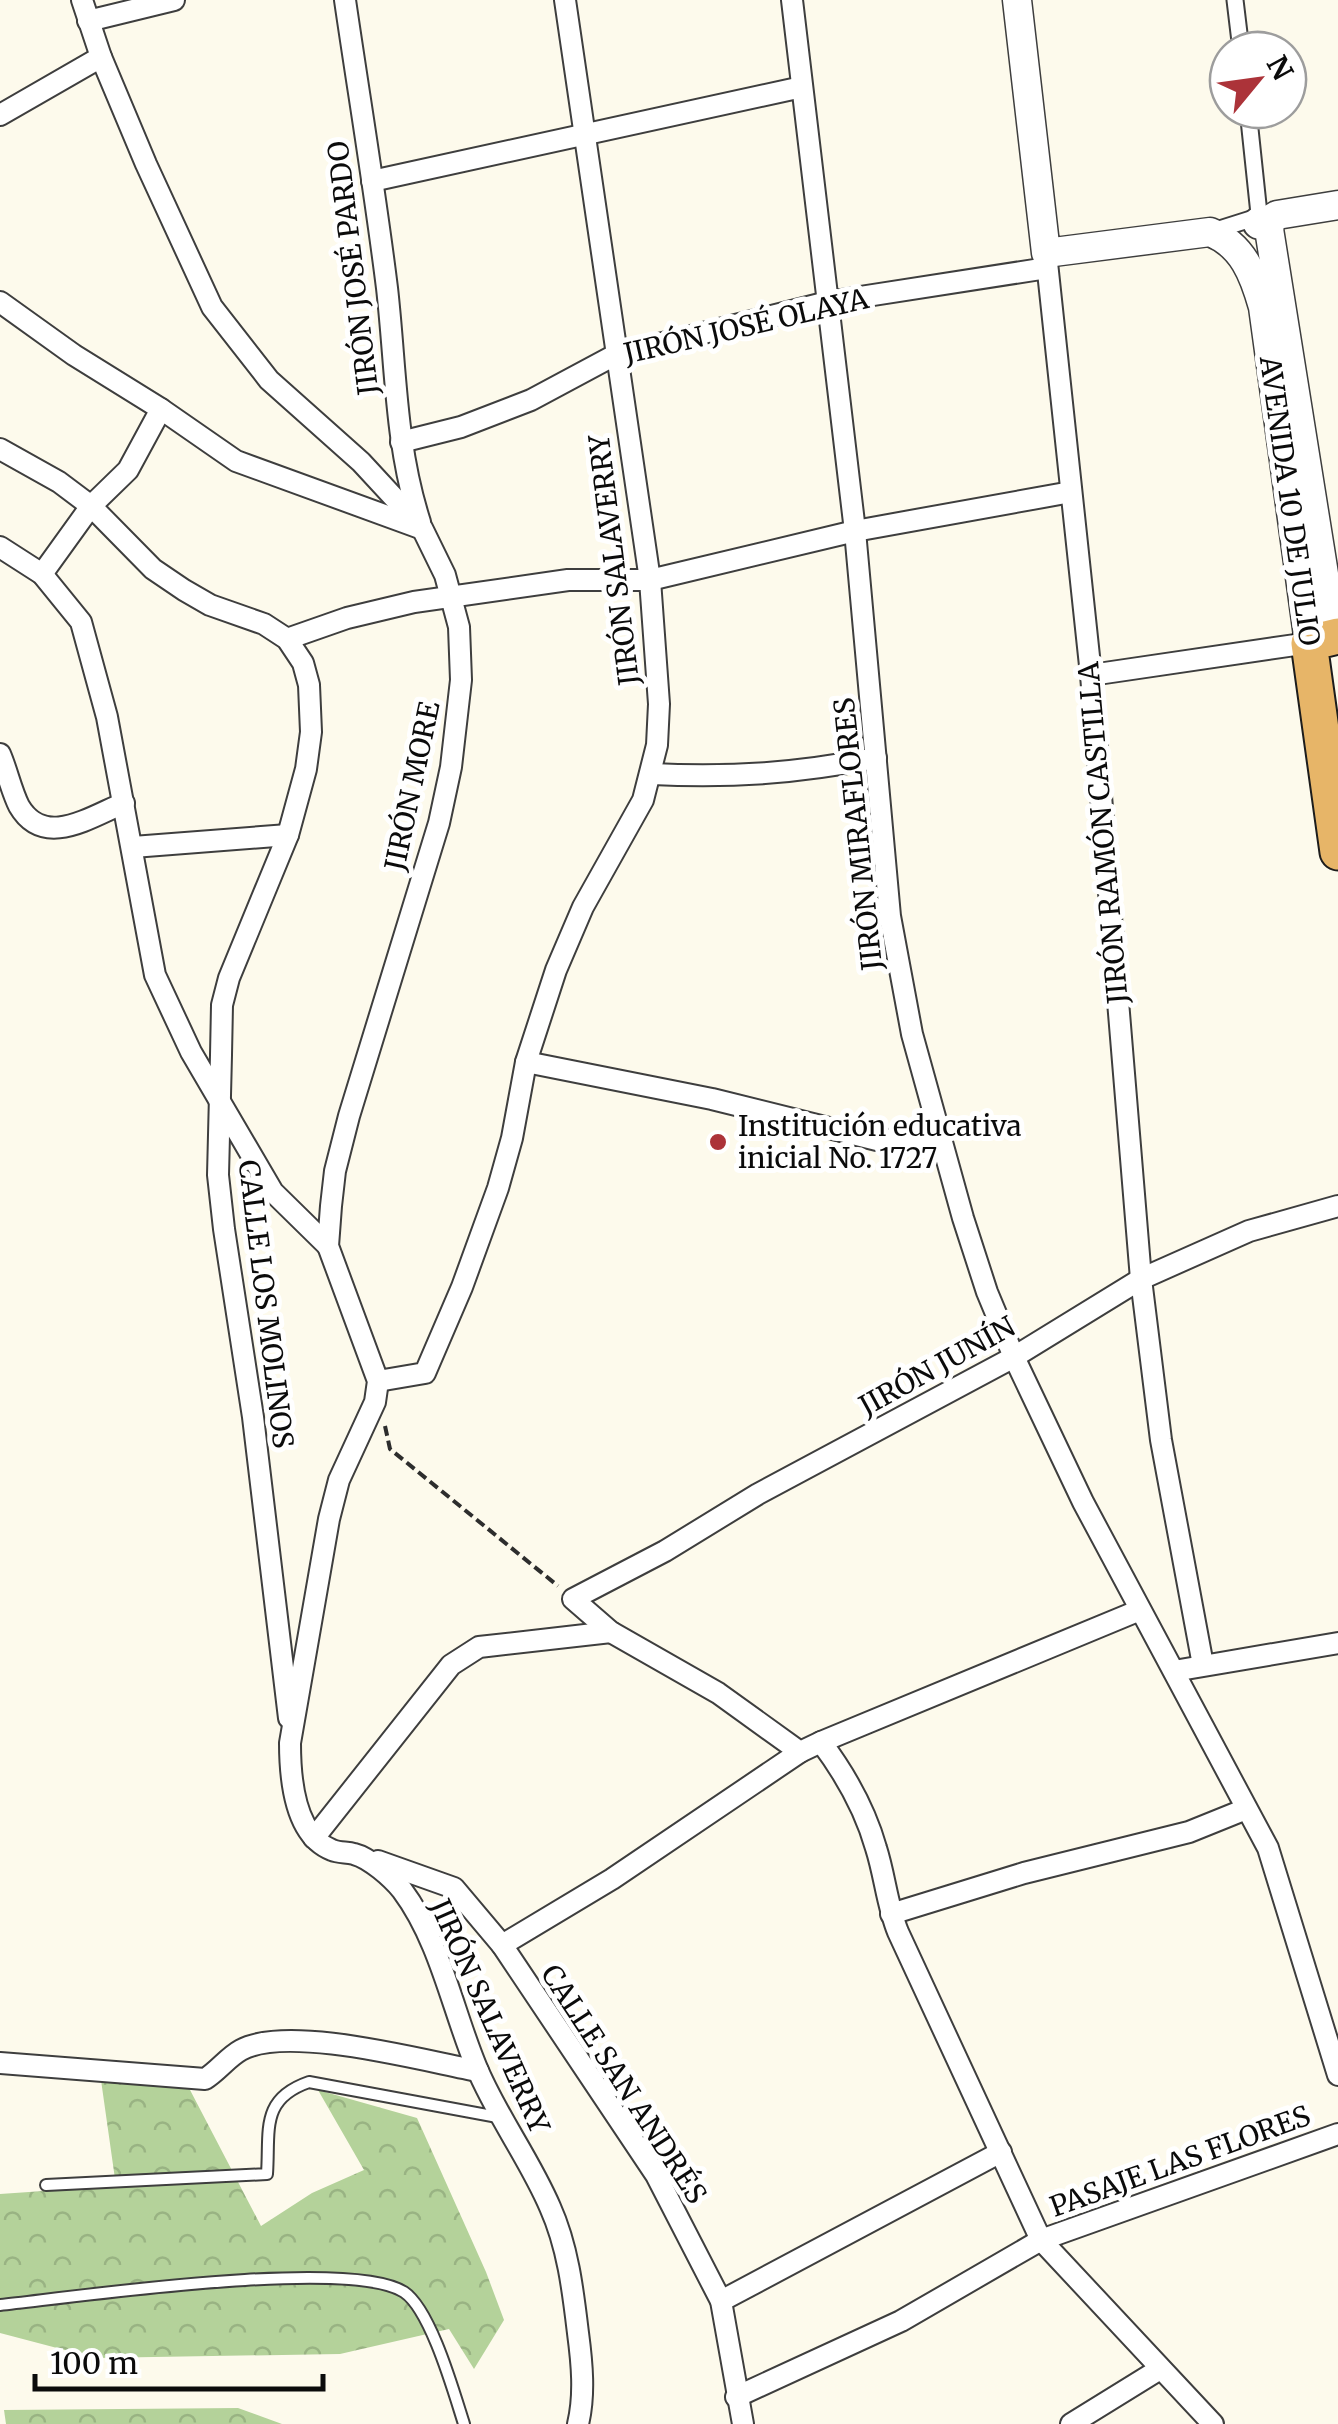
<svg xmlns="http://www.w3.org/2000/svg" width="1338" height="2424" font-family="Merriweather,serif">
<defs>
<pattern id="forest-crowns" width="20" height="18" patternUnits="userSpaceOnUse" patternTransform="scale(2.5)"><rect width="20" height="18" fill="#b4d29a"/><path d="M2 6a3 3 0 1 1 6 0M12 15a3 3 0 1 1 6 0" fill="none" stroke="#99b383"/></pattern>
</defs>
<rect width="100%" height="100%" fill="#fdfaec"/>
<g fill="url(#forest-crowns)">
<path d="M 100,2073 L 189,2088 L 261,2226 L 312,2193 L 364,2170 L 318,2090 L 417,2118 L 486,2272 L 504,2320 L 474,2369 L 449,2329 L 340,2354 L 95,2358 L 0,2333 L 0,2194 L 116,2186 Z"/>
<path d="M 238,2408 L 282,2424 L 6,2424 L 4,2410 Z"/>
</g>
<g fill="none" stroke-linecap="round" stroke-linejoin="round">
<g stroke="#3e3e3e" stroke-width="14">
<g id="service">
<path d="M 46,2185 L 267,2174 C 270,2130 260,2099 309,2082 L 503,2118"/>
<path d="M 0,2305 C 75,2297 350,2257 404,2292 C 431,2310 454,2393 464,2424"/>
</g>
</g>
<g stroke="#3e3e3e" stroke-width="19">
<g id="pedestrian">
<path d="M 1235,0 L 1241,50"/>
<path d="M 1248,110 L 1259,214"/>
<circle cx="1259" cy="223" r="8"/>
<path d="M 1210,232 L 1251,219"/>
</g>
</g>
<g stroke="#3e3e3e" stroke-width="24">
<g id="minor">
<path d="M 82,0 L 101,57 L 146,164 L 212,307 L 269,380 L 361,462 L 422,528 L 445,575 L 459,627 L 461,680 L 451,767 L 439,823 L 349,1116 L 335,1171 L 331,1206 L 328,1246 L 378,1381 L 375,1402 L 339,1480 L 329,1519 L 290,1743 C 290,1777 294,1835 332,1850 C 339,1853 347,1852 354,1854 C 370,1858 392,1878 402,1890 C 440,1941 452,2008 476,2066 C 496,2115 529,2158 550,2207 C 568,2247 573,2291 578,2333 C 582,2363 585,2395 578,2424"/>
<path d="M 345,0 C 359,96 375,191 387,288 C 396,367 395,445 420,522"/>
<path d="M 792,0 L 855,531 L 890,916 L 912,1034 L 963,1218 L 987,1292 L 1014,1357 L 1083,1502 L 1268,1848 L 1338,2075"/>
<path d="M 88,21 L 174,0"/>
<path d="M 0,115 L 101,57"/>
<path d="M 372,181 L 802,87"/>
<path d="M 1046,253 L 1091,675 L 1141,1279 L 1161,1440 L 1203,1665"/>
<path d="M 0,302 L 74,355 L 161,409 L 236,461 L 420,528"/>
<path d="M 401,442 L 461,427 L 531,400 L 615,355 L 828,302 L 1047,268"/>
<path d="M 0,449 L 59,482 L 91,506 L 153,569 L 184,590 L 210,605 L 264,624 L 287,639 L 303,663 L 309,685 L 311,732 L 306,769 L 288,835 L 229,978 L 222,1005 L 221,1055 L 218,1175 L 224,1229 L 253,1417 L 289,1718"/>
<path d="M 0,547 L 42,574 L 81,622 L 107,717 L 155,975 L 191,1052 L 273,1192 L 328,1246"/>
<path d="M 42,574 L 91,506 L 128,470 L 161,409"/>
<path d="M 287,639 L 347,618 L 414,602 L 568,580 L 650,580 L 855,531 L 1071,492"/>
<path d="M 1091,675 L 1309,643"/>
<path d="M 0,754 C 7,770 11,790 19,806 C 44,849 90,817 124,803"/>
<path d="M 652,774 C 733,778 797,773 876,758"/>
<path d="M 133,847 L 288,835"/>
<path d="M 526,1062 L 712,1099 L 877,1140 L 940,1139"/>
<path d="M 378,1381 L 425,1373 L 462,1287 L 498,1188 L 512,1138 L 526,1062 L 556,970 L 583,907 L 643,800 L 657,745 L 659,704 L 650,580 L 565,0"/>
<path d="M 1174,1671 L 1338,1643"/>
<path d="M 821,1742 L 1140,1610"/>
<path d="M 314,1838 L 451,1665 L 479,1647 L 611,1632"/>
<path d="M 378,1861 L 454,1888 L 502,1945 L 656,2175 L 721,2301 L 743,2424"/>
<path d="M 891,1914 L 1024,1873 L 1189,1832 L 1246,1809"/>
<path d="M 502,1945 L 612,1879 L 800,1752"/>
<path d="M 0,2063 L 205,2079 C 218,2071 228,2057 241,2050 C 288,2024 424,2061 478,2071"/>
<path d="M 721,2301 L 1001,2152"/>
<path d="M 736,2397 L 901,2321 L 1041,2240 L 1338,2134"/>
<path d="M 1071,2424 L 1160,2369"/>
<path d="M 1213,2424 L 1041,2240 L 898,1932 C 887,1905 885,1876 876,1848 C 865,1809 845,1774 821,1742 L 800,1752 L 718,1693 L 611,1632 L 573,1599 L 665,1551 L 758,1494 L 1014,1357 L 1141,1279 L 1249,1231 L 1338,1206"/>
</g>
</g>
<g stroke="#3e3e3e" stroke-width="31">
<g id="tertiary">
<path d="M 1017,0 L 1046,253 L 1210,232 C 1243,245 1254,275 1263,307 L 1309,643"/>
<path d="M 1334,637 L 1269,229 L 1272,218 L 1277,215 L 1338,205"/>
</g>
</g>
<g stroke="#1c1c1c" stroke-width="39">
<path id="trunk" d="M 1338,636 L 1309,643 L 1338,852"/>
</g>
<path stroke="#2d2d2d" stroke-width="4" stroke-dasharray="10 5" stroke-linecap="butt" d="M 385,1426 L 390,1449 L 558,1586"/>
<use href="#service" stroke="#fff" stroke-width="10"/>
<use href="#pedestrian" stroke="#fff" stroke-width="15"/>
<use href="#minor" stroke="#fff" stroke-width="20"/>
<use href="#tertiary" stroke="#fff" stroke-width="28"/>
<use href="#trunk" stroke="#e7b568" stroke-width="35"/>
</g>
<circle fill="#ac3339" stroke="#fff" stroke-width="4" cx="718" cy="1142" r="10"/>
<g text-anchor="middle" stroke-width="10" stroke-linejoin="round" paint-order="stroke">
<g font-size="28" fill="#0b0b0b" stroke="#fff">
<text transform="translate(353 268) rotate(-97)" y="10">JIRÓN JOSÉ PARDO</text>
<text transform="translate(746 326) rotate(-13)" y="10">JIRÓN JOSÉ OLAYA</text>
<text transform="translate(1290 501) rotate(82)" y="10">AVENIDA 10 DE JULIO</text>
<text transform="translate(614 560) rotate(-97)" y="10">JIRÓN SALAVERRY</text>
<text transform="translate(412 786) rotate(-78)" y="10">JIRÓN MORE</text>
<text transform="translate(1103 833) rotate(-95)" y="10">JIRÓN RAMÓN CASTILLA</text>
<text transform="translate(858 834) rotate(-96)" y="10">JIRÓN MIRAFLORES</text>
<text transform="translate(266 1304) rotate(83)" y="10">CALLE LOS MOLINOS</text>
<text transform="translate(937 1366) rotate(-29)" y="10">JIRÓN JUNÍN</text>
<text transform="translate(490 2016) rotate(66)" y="10">JIRÓN SALAVERRY</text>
<text transform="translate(624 2084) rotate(57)" y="10">CALLE SAN ANDRÉS</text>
<text transform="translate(1180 2161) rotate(-20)" y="10">PASAJE LAS FLORES</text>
</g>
<g font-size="28" fill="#0b0b0b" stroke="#fff" text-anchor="start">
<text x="738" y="1136">Institución educativa<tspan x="738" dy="32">inicial No. 1727</tspan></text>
</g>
</g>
<g transform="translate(1258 80) rotate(61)"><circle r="48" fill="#ffffff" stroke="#9d9d9d" stroke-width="2.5"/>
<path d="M0-8L18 38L0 25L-18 38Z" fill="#ac3339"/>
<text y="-15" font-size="28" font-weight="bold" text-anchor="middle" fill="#0b0b0b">N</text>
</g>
<path d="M35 2374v15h288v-15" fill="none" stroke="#0b0b0b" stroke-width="5"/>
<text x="50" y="2374" font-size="30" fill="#0b0b0b" stroke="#ffffff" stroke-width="8" paint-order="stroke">100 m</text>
</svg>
